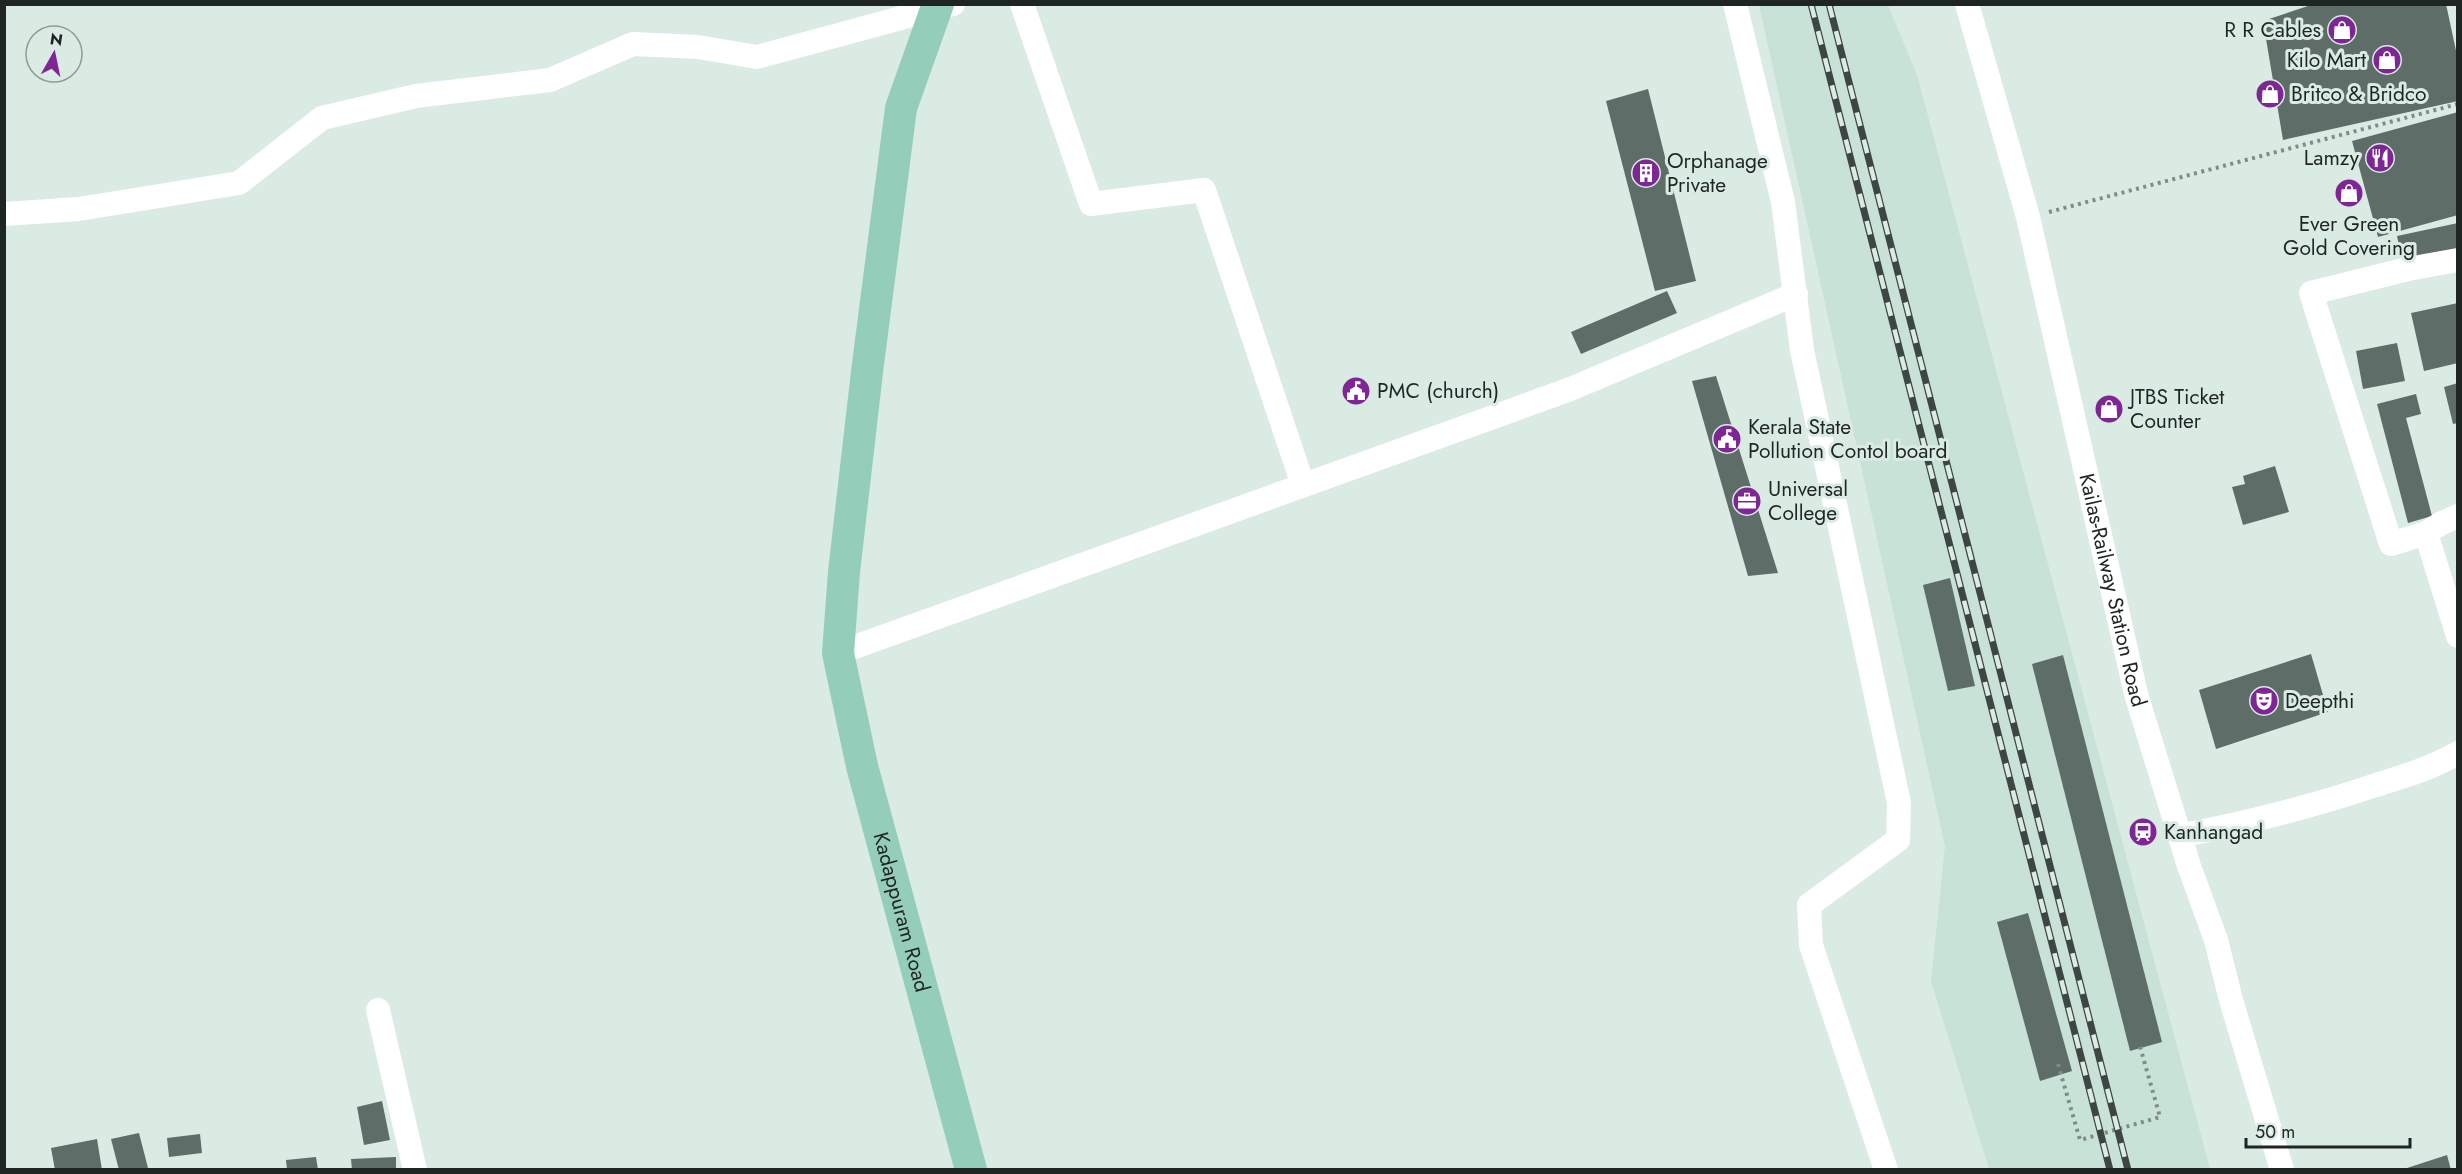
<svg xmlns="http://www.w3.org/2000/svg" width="2462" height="1174" font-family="Jost,sans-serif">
<rect width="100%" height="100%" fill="#daebe4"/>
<path fill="#c8e2d7" d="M 1759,5 L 1888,5 L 1917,75 L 2210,1169 L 1989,1169 L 1931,981 L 1945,846 Z"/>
<g fill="#5e6d67">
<path d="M 2314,4 L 2446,4 L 2458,60 L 2458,101 L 2283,140 L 2263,21 Z"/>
<path d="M 1648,89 L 1696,281 L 1655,291 L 1606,101 Z"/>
<path d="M 2458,112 L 2458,215 L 2378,237 L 2352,141 Z"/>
<path d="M 2458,223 L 2458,255 L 2403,265 L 2397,236 Z"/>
<path d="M 1667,291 L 1677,313 L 1581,354 L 1571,332 Z"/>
<path d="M 2458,303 L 2458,363 L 2424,371 L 2411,313 Z"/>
<path d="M 2397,343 L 2405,381 L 2363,389 L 2356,351 Z"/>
<path d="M 1716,376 L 1778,573 L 1748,576 L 1692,381 Z"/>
<path d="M 2458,383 L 2458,423 L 2453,424 L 2444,387 Z"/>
<path d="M 2416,394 L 2421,414 L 2406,418 L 2432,516 L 2408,523 L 2377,404 Z"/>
<path d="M 2275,466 L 2289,512 L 2243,525 L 2232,487 L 2245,484 L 2243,476 Z"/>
<path d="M 1950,578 L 1975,686 L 1948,691 L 1923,585 Z"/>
<path d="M 2311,654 L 2328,712 L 2216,749 L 2199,690 Z"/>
<path d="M 2063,655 L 2162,1042 L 2130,1051 L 2032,664 Z"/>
<path d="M 2028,913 L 2072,1071 L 2040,1081 L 1997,922 Z"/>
<path d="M 382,1101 L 390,1140 L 364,1145 L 357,1107 Z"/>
<path d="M 139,1133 L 148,1168 L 119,1170 L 111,1139 Z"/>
<path d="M 200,1134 L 202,1153 L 169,1157 L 167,1138 Z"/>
<path d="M 97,1139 L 102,1170 L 55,1170 L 51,1148 Z"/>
<path d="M 2447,1155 L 2451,1170 L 2404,1170 L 2404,1169 Z"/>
<path d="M 316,1157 L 318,1170 L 287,1170 L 286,1160 Z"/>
<path d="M 396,1157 L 396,1170 L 352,1170 L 351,1159 Z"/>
</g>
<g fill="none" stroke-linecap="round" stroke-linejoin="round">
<g stroke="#808c87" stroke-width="4" stroke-dasharray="3 4.5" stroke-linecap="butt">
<path d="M 2049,212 L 2458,104"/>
<path d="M 2058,1064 L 2080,1140 L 2160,1117 L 2139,1043"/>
</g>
<g stroke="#fff" stroke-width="24">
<path d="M 1022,4 L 1091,204 L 1204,190 L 1303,485"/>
<path d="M 1735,4 L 1783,202 L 1802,350 L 1899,803 L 1898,840 L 1809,905 L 1811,945 L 1886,1170"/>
<path id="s1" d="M 1967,4 L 2028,217 L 2136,694 L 2189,866 L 2216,940 L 2231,1000 L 2282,1170"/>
<path d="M 4,214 L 79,209 L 239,183 L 322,118 L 416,96 L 550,80 L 633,44 L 698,47 L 757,57 L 953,4"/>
<path d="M 2458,516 L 2440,524 L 2426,533 L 2458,636"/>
<path d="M 2426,533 L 2391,544 L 2311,293 L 2408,269 L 2458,260"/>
<path d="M 838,653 L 1568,390 L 1796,294"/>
<path d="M 2179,836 C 2246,823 2311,807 2376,785 C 2405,776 2432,768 2458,753"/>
<path d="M 378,1010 L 415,1170"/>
</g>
<path stroke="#94cdba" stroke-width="32" id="s2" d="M 938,4 L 901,108 L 867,372 L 844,572 L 838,653 L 862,766 L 971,1170"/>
<g stroke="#3e4643" stroke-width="7">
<g id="rail">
<path d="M 1811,4 L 2110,1170"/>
<path d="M 1829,4 L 2128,1170"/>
</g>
</g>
<use href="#rail" stroke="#daebe4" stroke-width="4.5" stroke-dasharray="14" stroke-linecap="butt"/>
</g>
<defs>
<g id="shop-disc" transform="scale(1.5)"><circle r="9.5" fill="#7d2694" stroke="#daebe4"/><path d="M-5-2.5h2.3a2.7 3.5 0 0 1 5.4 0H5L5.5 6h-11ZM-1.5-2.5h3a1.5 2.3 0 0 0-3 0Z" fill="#fff"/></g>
<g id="restaurant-disc" transform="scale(1.5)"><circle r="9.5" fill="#7d2694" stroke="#daebe4"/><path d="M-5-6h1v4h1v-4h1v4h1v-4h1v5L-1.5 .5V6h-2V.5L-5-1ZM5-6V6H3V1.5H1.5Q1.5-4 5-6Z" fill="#fff"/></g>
<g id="building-disc" transform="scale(1.5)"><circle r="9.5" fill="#7d2694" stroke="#daebe4"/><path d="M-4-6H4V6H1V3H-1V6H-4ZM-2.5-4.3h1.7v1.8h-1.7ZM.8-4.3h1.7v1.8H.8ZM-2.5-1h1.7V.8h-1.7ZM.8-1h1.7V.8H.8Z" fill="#fff"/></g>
<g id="civic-disc" transform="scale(1.5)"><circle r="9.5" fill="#7d2694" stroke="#daebe4"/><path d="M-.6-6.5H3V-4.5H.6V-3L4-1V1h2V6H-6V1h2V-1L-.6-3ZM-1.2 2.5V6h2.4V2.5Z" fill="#fff"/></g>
<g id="office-disc" transform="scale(1.5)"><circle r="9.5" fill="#7d2694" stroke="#daebe4"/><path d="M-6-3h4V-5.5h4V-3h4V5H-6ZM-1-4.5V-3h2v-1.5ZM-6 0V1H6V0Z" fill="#fff"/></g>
<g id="theatre-disc" transform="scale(1.5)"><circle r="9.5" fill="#7d2694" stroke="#daebe4"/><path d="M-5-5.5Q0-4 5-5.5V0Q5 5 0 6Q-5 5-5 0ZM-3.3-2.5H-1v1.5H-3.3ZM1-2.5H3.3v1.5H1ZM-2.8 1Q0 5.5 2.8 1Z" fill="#fff"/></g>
<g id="station-disc" transform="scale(1.5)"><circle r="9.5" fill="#7d2694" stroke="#daebe4"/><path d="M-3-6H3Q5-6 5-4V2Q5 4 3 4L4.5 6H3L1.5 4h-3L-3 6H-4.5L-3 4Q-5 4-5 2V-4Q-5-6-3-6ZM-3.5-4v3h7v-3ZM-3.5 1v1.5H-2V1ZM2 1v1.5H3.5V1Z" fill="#fff"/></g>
</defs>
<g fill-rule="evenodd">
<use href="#shop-disc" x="2342" y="30"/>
<use href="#shop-disc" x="2387" y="60"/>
<use href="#shop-disc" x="2270" y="94"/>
<use href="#restaurant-disc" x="2380" y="158"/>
<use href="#building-disc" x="1646" y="173"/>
<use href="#shop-disc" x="2349" y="193"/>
<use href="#civic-disc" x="1356" y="391"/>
<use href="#shop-disc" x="2109" y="409"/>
<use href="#civic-disc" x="1727" y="439"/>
<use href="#office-disc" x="1747" y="501"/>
<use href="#theatre-disc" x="2264" y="701"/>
<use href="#station-disc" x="2143" y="832"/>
</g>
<g text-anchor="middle" stroke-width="6" stroke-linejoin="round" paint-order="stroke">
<g font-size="21" fill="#1e2522" stroke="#daebe4" text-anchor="start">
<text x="2321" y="37" text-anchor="end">R R Cables</text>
<text x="2366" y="67" text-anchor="end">Kilo Mart</text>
<text x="2291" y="101">Britco &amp; Bridco</text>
<text x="2359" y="165" text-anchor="end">Lamzy</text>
<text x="1667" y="168">Orphanage<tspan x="1667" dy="24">Private</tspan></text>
<text x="2349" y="231" text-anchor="middle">Ever Green<tspan x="2349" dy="24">Gold Covering</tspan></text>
<text x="1377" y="398">PMC (church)</text>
<text x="2130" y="404">JTBS Ticket<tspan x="2130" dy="24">Counter</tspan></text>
<text x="1748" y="434">Kerala State<tspan x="1748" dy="24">Pollution Contol board</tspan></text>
<text x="1768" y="496">Universal<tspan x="1768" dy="24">College</tspan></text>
<text x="2285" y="708">Deepthi</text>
<text x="2164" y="839">Kanhangad</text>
</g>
<g font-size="21" fill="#1e2522" stroke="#daebe4">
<text dy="7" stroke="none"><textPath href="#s1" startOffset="604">Kailas-Railway Station Road</textPath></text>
<text dy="7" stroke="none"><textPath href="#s2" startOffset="926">Kadappuram Road</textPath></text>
</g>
</g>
<rect width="2462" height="1174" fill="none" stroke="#1e2522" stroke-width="12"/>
<g transform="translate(54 54) rotate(9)"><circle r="28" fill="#daebe4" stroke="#8f9c96" stroke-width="1.5"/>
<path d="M0-4.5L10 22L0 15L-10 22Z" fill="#7d2694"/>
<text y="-9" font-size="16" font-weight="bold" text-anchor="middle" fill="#1e2522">N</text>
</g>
<path d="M2246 1138v9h164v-9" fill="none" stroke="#1e2522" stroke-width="3"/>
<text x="2255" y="1138" font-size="18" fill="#1e2522" stroke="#daebe4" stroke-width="4.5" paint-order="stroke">50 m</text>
</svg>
